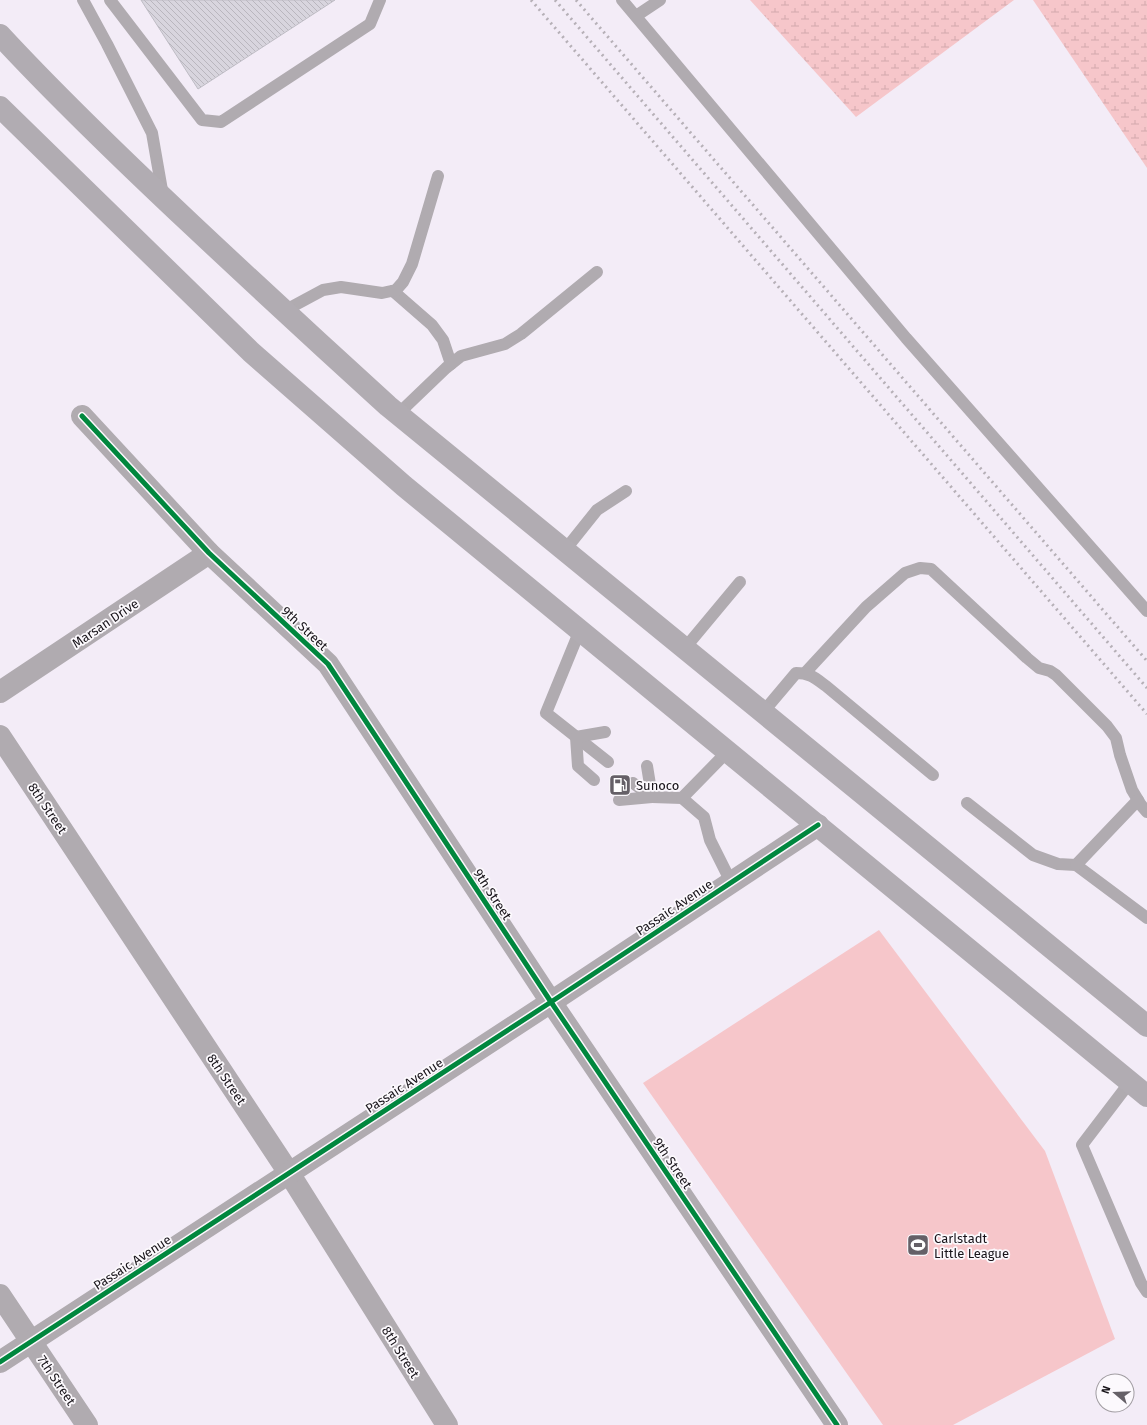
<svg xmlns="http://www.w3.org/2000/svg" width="1147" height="1425" font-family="'Fira Sans',sans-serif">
<defs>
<pattern id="wetland-marsh" width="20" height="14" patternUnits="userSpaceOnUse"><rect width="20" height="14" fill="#f6c6ca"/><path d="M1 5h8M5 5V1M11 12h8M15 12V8" fill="none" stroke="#d2a9ad"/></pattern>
<pattern id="building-back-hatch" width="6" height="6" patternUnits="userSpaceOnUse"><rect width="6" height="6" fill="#d8d5de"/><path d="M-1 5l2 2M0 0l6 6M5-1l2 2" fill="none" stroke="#b9b6be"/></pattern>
</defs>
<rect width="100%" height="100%" fill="#f3ecf7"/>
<g fill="url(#wetland-marsh)">
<path d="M 750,0 L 1014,0 L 856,117 Z"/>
<path d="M 1033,0 L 1147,0 L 1147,168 Z"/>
</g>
<path fill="#f6c6ca" d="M 879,930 L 1045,1151 L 1115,1339 L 953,1425 L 883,1425 L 643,1083 Z"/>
<path fill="url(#building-back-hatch)" stroke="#bebcc4" d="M 141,0 L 335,0 L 198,89 Z"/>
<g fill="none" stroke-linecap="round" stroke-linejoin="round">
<g stroke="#b0abb0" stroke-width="12">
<path d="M 83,0 L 107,44 L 152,133 L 163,196"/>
<path d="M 110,0 L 202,120 L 221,122 L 370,24 L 380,0"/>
<path d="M 622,0 L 906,338 L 1147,611"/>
<path d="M 636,16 L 660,0"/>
<path d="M 393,291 L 432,325 L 443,340 L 451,364"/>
<path d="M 284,311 L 323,290 L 341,287 L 382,293 L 396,290 L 403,282 L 412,264 L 438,176"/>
<path d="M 398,414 L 446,368 L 461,356 L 505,344 L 521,334 L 597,272"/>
<path d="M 565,550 L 597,510 L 626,491"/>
<path d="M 580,630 L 546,713 L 608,762"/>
<path d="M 685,648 L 740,582"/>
<path d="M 805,673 L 866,607 L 905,573 L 920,568 L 931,569 L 1027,658 L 1039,668 L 1050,671 L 1056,675 L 1107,726 L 1116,738 L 1120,755 L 1132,790 L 1141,805 L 1147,812"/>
<path d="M 763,712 L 796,673 C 810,673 815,678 826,686 L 933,775"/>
<path d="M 594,780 L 578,766 L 576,737 L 605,732"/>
<path d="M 633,783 L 652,797 L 682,798 L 704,817 L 710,840 L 731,882"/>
<path d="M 682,798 L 728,751"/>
<path d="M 619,800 L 652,797 L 647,766"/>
<path d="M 967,803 L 1033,855 L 1058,864 L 1076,865 L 1147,918"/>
<path d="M 1076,865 L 1138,800"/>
<path d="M 1130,1082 L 1082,1145 L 1141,1283 L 1147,1292"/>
</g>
<g stroke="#b0abb0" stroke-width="22">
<path d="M 82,416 L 209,553 L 328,664 L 551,1002 L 837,1425"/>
<path d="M 0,692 L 209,553"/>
<path d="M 0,736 L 289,1173 L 447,1425"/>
<path d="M 0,1295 L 87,1425"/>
<path d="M 0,1362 L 551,1002 L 818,825"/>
</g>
<g stroke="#b1acb2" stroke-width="22">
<path d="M 0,35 C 61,101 126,163 192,225 C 257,286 322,346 388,406 L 1147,1026"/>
<path d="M 0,107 L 251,352 L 404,486 L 1147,1096"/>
</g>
<g stroke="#b6b0b7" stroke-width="3" stroke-dasharray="2 4" stroke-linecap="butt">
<path d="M 531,0 L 1147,714"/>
<path d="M 555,0 L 1147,688"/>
<path d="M 576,0 L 1147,661"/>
</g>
<g stroke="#fcf9fd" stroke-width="8">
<g id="cycleway">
<path d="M 82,416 L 209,553 L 328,664 L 551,1002 L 837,1425"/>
<path d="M 0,1362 L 551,1002 L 818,825"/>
</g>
</g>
<use href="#cycleway" stroke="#00873e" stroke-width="5"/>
</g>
<defs>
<g id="fuel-square" transform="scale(1.15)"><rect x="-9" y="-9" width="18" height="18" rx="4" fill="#656067" stroke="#fcf9fd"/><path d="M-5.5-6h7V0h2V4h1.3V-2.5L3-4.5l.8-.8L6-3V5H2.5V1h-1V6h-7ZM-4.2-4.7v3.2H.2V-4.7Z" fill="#fff"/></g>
<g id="stadium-square" transform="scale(1.15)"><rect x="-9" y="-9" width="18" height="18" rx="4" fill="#656067" stroke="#fcf9fd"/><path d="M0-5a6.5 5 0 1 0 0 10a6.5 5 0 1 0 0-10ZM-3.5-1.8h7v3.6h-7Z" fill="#fff"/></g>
</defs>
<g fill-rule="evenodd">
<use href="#fuel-square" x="620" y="785"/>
<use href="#stadium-square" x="918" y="1245"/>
</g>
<g text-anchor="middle" stroke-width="3.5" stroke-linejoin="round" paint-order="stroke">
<g font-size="13" fill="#18141a" stroke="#fcf9fd">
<text transform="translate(105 623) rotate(-34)" y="5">Marsan Drive</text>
<text transform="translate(305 628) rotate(43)" y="5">9th Street</text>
<text transform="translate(48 808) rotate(56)" y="5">8th Street</text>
<text transform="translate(493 894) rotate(57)" y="5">9th Street</text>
<text transform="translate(674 907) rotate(-34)" y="5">Passaic Avenue</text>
<text transform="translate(227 1079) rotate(56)" y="5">8th Street</text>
<text transform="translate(404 1085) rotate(-33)" y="5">Passaic Avenue</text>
<text transform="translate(673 1163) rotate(56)" y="5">9th Street</text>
<text transform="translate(132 1262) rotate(-33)" y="5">Passaic Avenue</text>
<text transform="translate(401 1352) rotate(58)" y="5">8th Street</text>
<text transform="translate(57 1380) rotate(56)" y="5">7th Street</text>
</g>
<g font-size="13" fill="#18141a" stroke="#fcf9fd" text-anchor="start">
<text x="636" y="790">Sunoco</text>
<text x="934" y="1243">Carlstadt<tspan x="934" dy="15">Little League</tspan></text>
</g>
</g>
<g transform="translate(1115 1393) rotate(289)"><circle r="19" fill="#fcf9fd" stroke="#a19da2"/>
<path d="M0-3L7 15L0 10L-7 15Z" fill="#656067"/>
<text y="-6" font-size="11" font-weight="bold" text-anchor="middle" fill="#18141a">N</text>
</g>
</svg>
